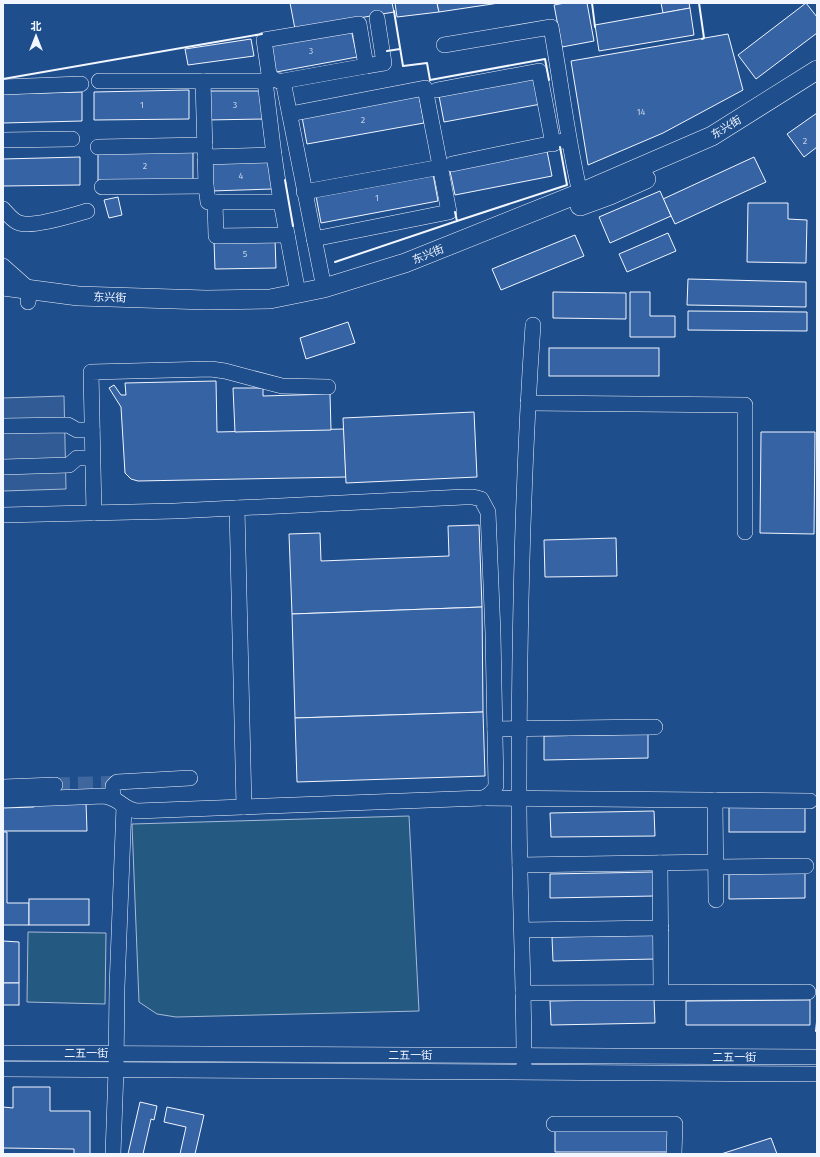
<svg xmlns="http://www.w3.org/2000/svg" width="820" height="1157" font-family="'Fira Sans','Noto Sans SC',sans-serif">
<rect width="100%" height="100%" fill="#1f4e8c"/>
<g fill="#245a82" stroke="#a8bbd7">
<path d="M 409,816 L 419,1011 L 176,1017 L 157,1014 L 139,1002 L 132,824 Z"/>
<path d="M 28,932 L 106,933 L 105,1004 L 27,1002 Z"/>
</g>
<path fill="#305b95" stroke="#a8bbd7" d="M 64,396 L 66,489 L 3,491 L 3,398 Z"/>
<g fill="#3563a3" stroke="#f2f6ff">
<path d="M 290,3 L 392,3 L 394,12 L 295,29 Z"/>
<path d="M 395,3 L 437,3 L 439,12 L 397,17 Z"/>
<path d="M 437,3 L 499,3 L 439,12 Z"/>
<path d="M 565,3 L 587,3 L 594,41 L 562,47 L 554,5 Z"/>
<path d="M 661,3 L 689,3 L 690,8 L 663,13 Z"/>
<path d="M 806,3 L 817,17 L 817,33 L 756,79 L 738,55 Z"/>
<path d="M 690,8 L 694,35 L 599,51 L 595,25 Z"/>
<path d="M 351,29 L 357,57 L 271,73 L 266,44 Z"/>
<path d="M 728,34 L 743,90 L 663,133 L 588,165 L 571,61 Z"/>
<path d="M 251,39 L 254,56 L 188,65 L 185,49 Z"/>
<path d="M 536,78 L 541,104 L 444,122 L 439,96 Z"/>
<path d="M 189,90 L 189,119 L 94,120 L 94,92 Z"/>
<path d="M 205,91 L 263,91 L 264,119 L 206,120 Z"/>
<path d="M 82,92 L 82,121 L 3,123 L 3,94 Z"/>
<path d="M 419,95 L 424,123 L 307,144 L 302,117 Z"/>
<path d="M 817,113 L 817,147 L 804,157 L 787,134 Z"/>
<path d="M 193,151 L 193,180 L 98,181 L 98,152 Z"/>
<path d="M 547,151 L 552,176 L 455,195 L 450,171 Z"/>
<path d="M 80,157 L 80,185 L 3,186 L 3,159 Z"/>
<path d="M 754,157 L 766,182 L 675,224 L 663,199 Z"/>
<path d="M 271,161 L 272,189 L 211,191 L 210,163 Z"/>
<path d="M 433,174 L 438,201 L 321,223 L 316,196 Z"/>
<path d="M 660,191 L 671,216 L 610,243 L 599,217 Z"/>
<path d="M 118,197 L 122,215 L 109,218 L 104,200 Z"/>
<path d="M 748,203 L 788,203 L 788,219 L 807,220 L 806,263 L 747,262 Z"/>
<path d="M 668,233 L 676,251 L 627,272 L 619,254 Z"/>
<path d="M 575,235 L 584,256 L 501,290 L 492,269 Z"/>
<path d="M 275,239 L 276,268 L 215,269 L 214,241 Z"/>
<path d="M 688,279 L 806,282 L 806,307 L 687,305 Z"/>
<path d="M 553,292 L 626,293 L 626,319 L 553,318 Z"/>
<path d="M 630,292 L 650,292 L 650,316 L 675,316 L 675,337 L 630,337 Z"/>
<path d="M 688,311 L 807,312 L 807,331 L 688,330 Z"/>
<path d="M 348,322 L 355,343 L 306,359 L 300,338 Z"/>
<rect x="549" y="348" width="110" height="28"/>
<path d="M 216,381 L 217,432 L 344,429 L 346,477 L 138,481 L 131,479 L 125,473 L 121,407 L 109,388 L 114,385 L 121,395 L 126,395 L 125,383 Z"/>
<path d="M 233,388 L 263,388 L 263,396 L 330,394 L 331,430 L 235,432 Z"/>
<path d="M 474,412 L 477,477 L 346,483 L 343,418 Z"/>
<path d="M 761,432 L 815,432 L 814,534 L 760,533 Z"/>
<path d="M 479,525 L 482,607 L 292,614 L 289,534 L 320,533 L 321,561 L 449,556 L 448,526 Z"/>
<path d="M 616,538 L 617,576 L 545,577 L 544,540 Z"/>
<path d="M 482,607 L 483,712 L 295,718 L 292,614 Z"/>
<path d="M 483,712 L 485,776 L 297,782 L 295,718 Z"/>
<path d="M 648,734 L 648,758 L 544,760 L 544,736 Z"/>
<path d="M 86,802 L 87,831 L 3,831 L 3,808 L 34,807 L 34,803 Z"/>
<rect x="729" y="807" width="76" height="25"/>
<path d="M 654,811 L 655,836 L 551,837 L 550,813 Z"/>
<path d="M 3,832 L 7,832 L 7,903 L 29,903 L 29,925 L 3,925 Z"/>
<path d="M 654,872 L 654,896 L 550,898 L 550,874 Z"/>
<path d="M 805,873 L 805,898 L 729,899 L 729,874 Z"/>
<rect x="29" y="899" width="60" height="26"/>
<path d="M 656,935 L 657,959 L 553,961 L 552,937 Z"/>
<path d="M 3,941 L 19,942 L 19,983 L 3,983 Z"/>
<rect x="3" y="983" width="16" height="22"/>
<path d="M 654,999 L 655,1023 L 551,1025 L 550,1001 Z"/>
<path d="M 810,1000 L 810,1025 L 686,1025 L 686,1001 Z"/>
<path d="M 13,1087 L 50,1087 L 50,1111 L 90,1111 L 90,1154 L 74,1154 L 74,1149 L 3,1148 L 3,1107 L 13,1108 Z"/>
<path d="M 140,1102 L 157,1106 L 154,1120 L 151,1119 L 143,1154 L 144,1154 L 128,1154 Z"/>
<path d="M 167,1107 L 204,1115 L 195,1154 L 180,1154 L 186,1127 L 164,1122 Z"/>
<path d="M 672,1127 L 672,1152 L 555,1152 L 555,1128 Z"/>
<path d="M 771,1138 L 777,1154 L 721,1154 Z"/>
</g>
<g fill="none" stroke-linecap="round" stroke-linejoin="round">
<path stroke="#3f679d" stroke-width="15" stroke-dasharray="15 8" stroke-linecap="butt" d="M 55,785 L 126,783"/>
<g stroke="#f2f6ff" stroke-width="16">
<g id="minor">
<path d="M 444,45 L 551,27 C 561,82 567,138 580,193"/>
<path d="M 366,66 L 384,63 L 377,18"/>
<path d="M 99,81 L 265,81 L 274,155 L 281,202"/>
<path d="M 203,81 L 206,186 L 208,202 L 281,202 L 298,293"/>
<path d="M 283,81 C 276,81 273,80 269,74 L 264,40 L 359,24 L 366,66 L 283,81 L 324,288"/>
<path d="M 3,87 L 81,84"/>
<path d="M 437,90 L 539,71 L 553,144"/>
<path d="M 290,114 L 425,88 L 449,212 L 314,239"/>
<path d="M 3,140 L 72,139"/>
<path d="M 98,147 L 205,145"/>
<path d="M 205,157 L 274,155"/>
<path d="M 452,164 L 563,141"/>
<path d="M 102,187 L 206,186"/>
<path d="M 304,192 L 441,167"/>
<path d="M 215,202 L 216,236 L 287,235"/>
<path d="M 3,209 C 7,213 11,219 17,222 C 29,229 73,215 87,211"/>
<path d="M 3,266 L 30,290 L 28,302"/>
<path d="M 528,403 L 745,405 L 745,532"/>
<path d="M 3,426 L 68,425 L 77,430 L 92,430"/>
<path d="M 3,467 L 69,465 L 77,458 L 92,458"/>
<path d="M 237,508 L 244,807"/>
<path d="M 94,513 L 91,372 L 211,369 L 225,371 L 282,386 L 328,387"/>
<path d="M 3,515 L 175,511 L 464,497 L 473,497 L 481,499 L 488,512 L 493,634 L 496,786 C 493,792 490,795 483,798 L 137,811 C 122,809 120,798 104,796 L 3,800"/>
<path d="M 495,729 L 655,727"/>
<path d="M 3,787 L 55,785"/>
<path d="M 113,797 L 113,786 L 117,782 L 190,778"/>
<path d="M 483,798 L 810,801"/>
<path d="M 715,800 L 716,900"/>
<path d="M 660,863 L 661,992"/>
<path d="M 520,865 L 716,862"/>
<path d="M 716,867 L 806,866"/>
<path d="M 522,930 L 661,928"/>
<path d="M 523,993 L 808,992"/>
<path d="M 3,1053 L 817,1057"/>
<path d="M 524,1065 C 524,976 519,887 519,797 C 519,640 522,482 533,325"/>
<path d="M 3,1069 L 817,1074"/>
<path d="M 554,1124 L 675,1124 L 674,1154"/>
<path d="M 113,1154 L 116,1070 L 117,987 L 124,806"/>
</g>
</g>
<g stroke="#f2f6ff" stroke-width="20">
<g id="major">
<path d="M 580,206 L 610,195 L 646,179"/>
<path d="M 3,286 L 78,296 L 206,300 L 270,299 L 324,288 L 405,263 L 580,193 L 712,136 L 817,70"/>
</g>
</g>
<use href="#minor" stroke="#1f4e8c" stroke-width="15"/>
<use href="#major" stroke="#1f4e8c" stroke-width="19"/>
<g stroke="#f2f6ff" stroke-width="2">
<path d="M 592,3 L 595,27"/>
<path d="M 699,3 L 704,38 L 702,39"/>
<path d="M 394,11 L 403,66 L 427,63 L 430,80 L 545,59 L 549,80"/>
<path d="M 387,51 L 400,49"/>
<path d="M 3,79 L 262,34"/>
<path d="M 285,180 L 293,226"/>
<path d="M 457,221 L 567,185 L 560,147"/>
<path d="M 335,262 L 457,221 L 455,212"/>
<path d="M 816,1031 L 817,1022"/>
</g>
</g>
<g text-anchor="middle" stroke-width="3" stroke-linejoin="round" paint-order="stroke">
<g font-size="9" fill="#c3d1e8">
<text x="311" y="54">3</text>
<text x="142" y="108">1</text>
<text x="235" y="108">3</text>
<text x="641" y="115">14</text>
<text x="363" y="123">2</text>
<text x="805" y="144">2</text>
<text x="145" y="169">2</text>
<text x="241" y="179">4</text>
<text x="377" y="201">1</text>
<text x="245" y="257">5</text>
</g>
<g font-size="11" fill="#f2f6ff" stroke="#1f4e8c">
<text transform="translate(726 127) rotate(-31)" y="4">东兴街</text>
<text transform="translate(428 254) rotate(-22)" y="4">东兴街</text>
<text transform="translate(110 297) rotate(2)" y="4">东兴街</text>
<text x="86" y="1057">二五一街</text>
<text x="410" y="1059">二五一街</text>
<text x="734" y="1061">二五一街</text>
</g>
</g>
<rect width="820" height="1157" fill="none" stroke="#f2f6ff" stroke-width="8"/>
<g transform="translate(36 36)" stroke="#1f4e8c" stroke-width="3" paint-order="stroke">
<path d="M0-3L7 15L0 10L-7 15Z" fill="#f2f6ff"/>
<text y="-6" font-size="11" font-weight="bold" text-anchor="middle" fill="#f2f6ff">北</text>
</g>
</svg>
